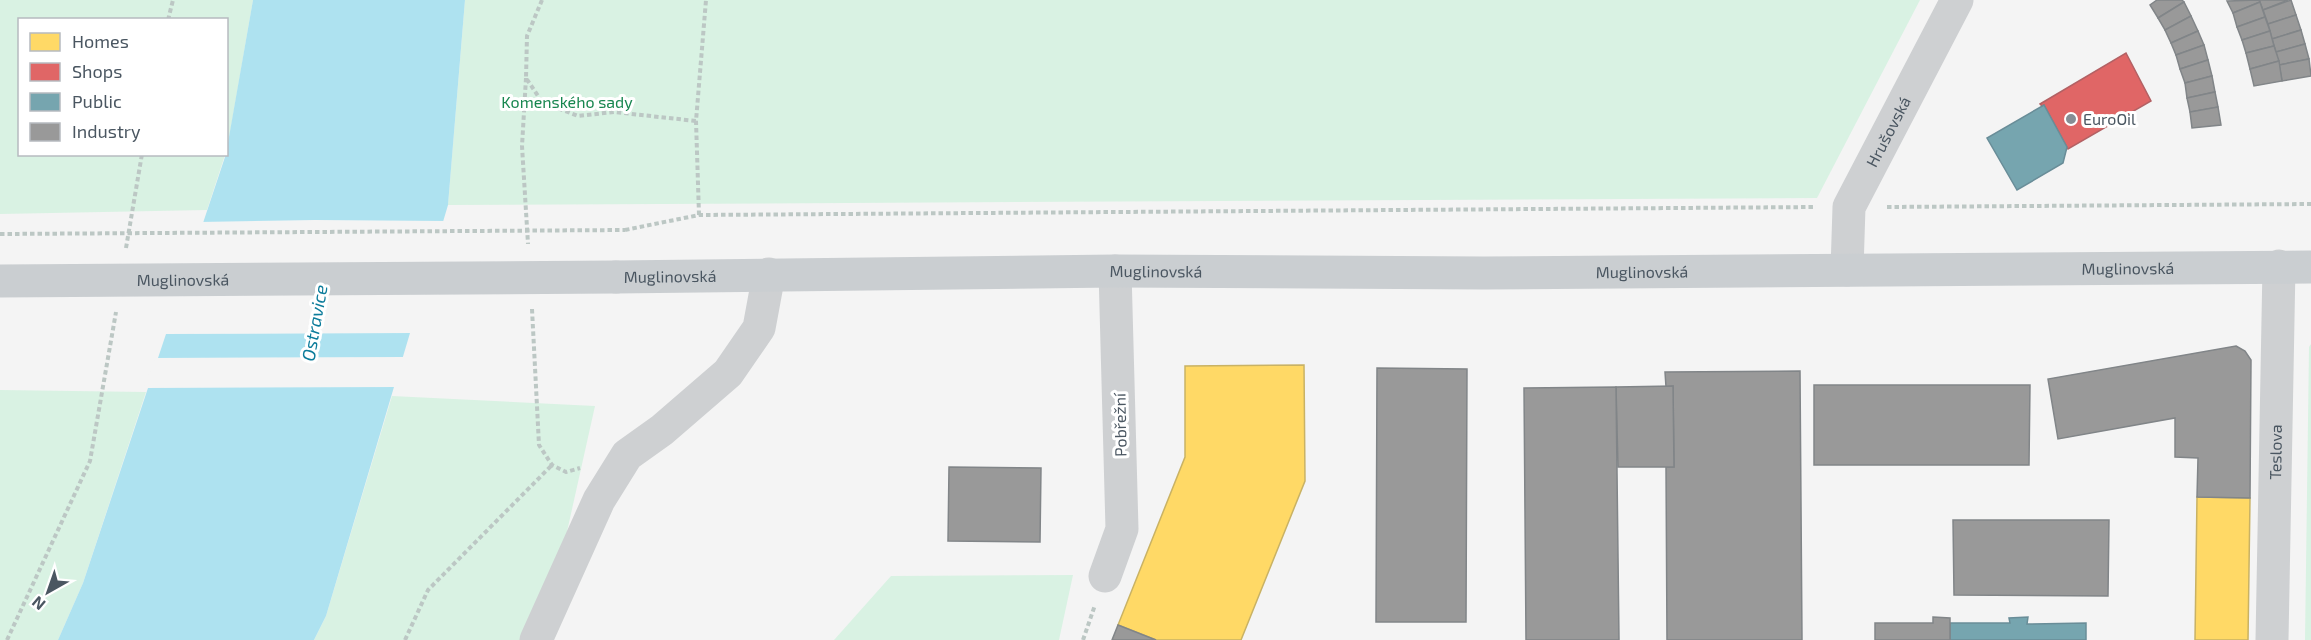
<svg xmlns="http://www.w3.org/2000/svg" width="2311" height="640" font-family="'Exo 2',sans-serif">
<rect width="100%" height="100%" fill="#f4f4f4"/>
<g fill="#d9f2e3">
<path d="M 0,0 L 253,0 L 227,150 L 226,20 L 20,20 L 20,154 L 225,155 L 207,210 L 0,214 Z"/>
<path d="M 465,0 L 1920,0 L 1817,198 L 448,205 Z"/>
<path d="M 2311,344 L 2311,640 L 2305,640 L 2309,347 Z"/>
<path d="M 0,390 L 146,392 L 83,583 L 58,640 L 0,640 Z"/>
<path d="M 392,396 L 595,406 L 556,581 L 525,640 L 314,640 L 326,616 Z"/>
<path d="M 1073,575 L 1059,640 L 834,640 L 891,576 Z"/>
</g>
<path fill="#aee2f0" d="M 253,0 L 465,0 L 448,205 L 326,616 L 314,640 L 58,640 L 83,583 L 226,154 Z"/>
<g fill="#f4f4f4">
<path d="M 315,220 L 447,221 L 413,333 L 162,334 L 199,222 Z"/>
<path d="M 406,357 L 397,387 L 144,388 L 155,358 Z"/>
</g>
<g fill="#ffd966" stroke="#c9b264" stroke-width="1.5">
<path d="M 1304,365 L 1305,481 L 1241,640 L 1156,640 L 1118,625 L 1185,457 L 1185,366 Z"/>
<path d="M 2197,497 L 2250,498 L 2248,640 L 2195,640 Z"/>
</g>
<path fill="#e06666" stroke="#b36164" stroke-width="1.5" d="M 2126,53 L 2151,101 L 2068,149 L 2044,105 L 2042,106 L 2040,104 Z"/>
<g fill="#76a5af" stroke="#698d98" stroke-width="1.5">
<path d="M 2044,105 L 2067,147 L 2063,163 L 2017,190 L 1987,138 Z"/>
<path d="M 2028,617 L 2027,624 L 2086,623 L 2086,640 L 1950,640 L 1950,623 L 2010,623 L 2009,618 Z"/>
</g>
<g fill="#999" stroke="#818588" stroke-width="1.5">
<path d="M 2157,0 L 2182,0 L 2184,2 L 2158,18 L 2150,5 Z"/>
<path d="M 2259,0 L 2288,0 L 2263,10 Z"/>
<path d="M 2259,0 L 2260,2 L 2233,13 L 2227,1 Z"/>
<path d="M 2291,0 L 2296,15 L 2268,24 L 2263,10 Z"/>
<path d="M 2184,2 L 2191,16 L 2165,30 L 2158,18 Z"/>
<path d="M 2260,2 L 2265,17 L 2237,27 L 2233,13 Z"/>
<path d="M 2296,15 L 2301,30 L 2272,39 L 2268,24 Z"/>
<path d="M 2191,16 L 2198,31 L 2171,43 L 2165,30 Z"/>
<path d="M 2265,17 L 2270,31 L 2242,40 L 2237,27 Z"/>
<path d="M 2301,30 L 2305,44 L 2276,52 L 2272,39 Z"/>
<path d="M 2198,31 L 2204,45 L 2176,55 L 2171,43 Z"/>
<path d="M 2270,31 L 2274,46 L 2246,53 L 2242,40 Z"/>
<path d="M 2305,44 L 2309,59 L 2279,65 L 2276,52 Z"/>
<path d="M 2204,45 L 2208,60 L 2180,69 L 2176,55 Z"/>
<path d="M 2274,46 L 2279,61 L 2250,69 L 2246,53 Z"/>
<path d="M 2309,59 L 2311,76 L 2282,81 L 2279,65 Z"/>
<path d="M 2208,60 L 2212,76 L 2185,83 L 2180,69 Z"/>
<path d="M 2279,61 L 2282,81 L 2254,86 L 2250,69 Z"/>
<path d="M 2212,76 L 2215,92 L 2187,98 L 2185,83 Z"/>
<path d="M 2215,92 L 2218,107 L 2190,112 L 2187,98 Z"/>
<path d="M 2218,107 L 2221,125 L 2192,128 L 2190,112 Z"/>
<path d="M 2236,346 L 2245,351 L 2251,360 L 2250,498 L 2197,497 L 2198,458 L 2175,457 L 2175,418 L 2058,439 L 2048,379 Z"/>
<path d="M 1377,368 L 1467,369 L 1466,622 L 1376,622 Z"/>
<path d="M 1800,371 L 1802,640 L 1667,640 L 1666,467 L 1674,467 L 1673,386 L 1666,387 L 1665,372 Z"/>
<path d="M 1814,385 L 2030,385 L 2029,465 L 1814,465 Z"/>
<path d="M 1673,386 L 1674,467 L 1618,467 L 1616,387 Z"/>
<path d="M 1616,387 L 1619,640 L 1526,640 L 1524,388 Z"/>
<path d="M 949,467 L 1041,468 L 1040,542 L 948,541 Z"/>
<path d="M 1953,520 L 2109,520 L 2108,596 L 1954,595 Z"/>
<path d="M 1933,617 L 1950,618 L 1950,640 L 1875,640 L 1875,623 L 1933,623 Z"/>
<path d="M 1118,625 L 1156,640 L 1112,640 Z"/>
</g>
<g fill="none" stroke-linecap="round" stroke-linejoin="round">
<g stroke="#bcc7c4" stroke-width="4" stroke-dasharray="4.5 3" stroke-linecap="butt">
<path d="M 542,0 L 527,36 L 526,78 L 542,102 L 578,116 L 614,112 L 696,121"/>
<path d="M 168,20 L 173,0"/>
<path d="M 526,78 L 522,146 L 528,244"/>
<path d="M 1887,207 L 2311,204"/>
<path d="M 699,215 L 696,121 L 706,0"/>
<path d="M 625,230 L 699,215 L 1816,207"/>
<path d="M 126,248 L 142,154"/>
<path d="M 532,309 L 539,445 L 552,465 L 566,472 L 580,468"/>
<path d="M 7,640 L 90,461 L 116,312"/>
<path d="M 405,640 L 428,590 L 552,465"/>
<path d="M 1083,640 L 1095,605"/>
</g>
<g stroke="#ced0d2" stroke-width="33">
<path id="s1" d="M 1847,270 L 1849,207 L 1957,0"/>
<path d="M 1105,576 L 1122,529 L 1115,271"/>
<path d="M 536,640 L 599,500 L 627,455 L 662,430 L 728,373 L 759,328 L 769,274"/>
<path id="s2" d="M 2272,640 L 2279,266"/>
</g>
<path stroke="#caced1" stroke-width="33" id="s3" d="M 616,277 L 1115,271 L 1484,273 L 2311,267"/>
<path stroke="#bcc7c4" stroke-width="4" stroke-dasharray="4.5 3" stroke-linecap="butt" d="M 0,234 L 625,230"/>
<path stroke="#caced1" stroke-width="33" id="s4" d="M 0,281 L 616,277"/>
</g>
<circle fill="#868d94" stroke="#fff" stroke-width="2" cx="2071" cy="119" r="6"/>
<g text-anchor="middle" stroke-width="6" stroke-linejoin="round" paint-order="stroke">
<g font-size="16" fill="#17864f" stroke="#fff">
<text x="567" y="108">Komenského sady</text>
</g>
<g font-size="16" fill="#4a5661" stroke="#fff" text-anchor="start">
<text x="2083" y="125">EuroOil</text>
</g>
<g font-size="16" fill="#4a5661" stroke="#fff">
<text dy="6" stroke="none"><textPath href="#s1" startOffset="148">Hrušovská</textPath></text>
<text dy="6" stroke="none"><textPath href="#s3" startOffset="1512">Muglinovská</textPath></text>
<text dy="6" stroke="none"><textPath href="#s3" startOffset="540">Muglinovská</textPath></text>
<text dy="6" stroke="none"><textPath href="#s3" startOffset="1026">Muglinovská</textPath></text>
<text dy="6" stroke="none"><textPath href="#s3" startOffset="54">Muglinovská</textPath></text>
<text dy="6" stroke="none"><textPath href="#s4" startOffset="183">Muglinovská</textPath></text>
<text transform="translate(1120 425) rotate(-91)" y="6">Pobřežní</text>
<text dy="6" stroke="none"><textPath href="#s2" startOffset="188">Teslova</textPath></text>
</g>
<g font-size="18" font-style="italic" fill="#0c7c9b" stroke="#fff">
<text transform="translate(315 323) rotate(-80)" y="6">Ostravice</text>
</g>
</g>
<rect x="18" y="18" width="210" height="138" fill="#ffffff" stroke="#b7bbc0" stroke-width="1.5"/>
<rect x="30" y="33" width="30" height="18" fill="#ffd966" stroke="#b7bbc0" stroke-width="1.5"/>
<text x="72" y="48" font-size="18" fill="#4a5661">Homes</text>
<rect x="30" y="63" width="30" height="18" fill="#e06666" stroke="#b7bbc0" stroke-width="1.5"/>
<text x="72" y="78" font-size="18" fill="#4a5661">Shops</text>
<rect x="30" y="93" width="30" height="18" fill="#76a5af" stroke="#b7bbc0" stroke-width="1.5"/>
<text x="72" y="108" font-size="18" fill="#4a5661">Public</text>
<rect x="30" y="123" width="30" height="18" fill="#999999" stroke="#b7bbc0" stroke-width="1.5"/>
<text x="72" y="138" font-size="18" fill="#4a5661">Industry</text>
<g transform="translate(48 592) rotate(220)" stroke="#ffffff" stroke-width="4.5" paint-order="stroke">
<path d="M0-4.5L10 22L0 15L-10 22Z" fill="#4a5661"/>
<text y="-9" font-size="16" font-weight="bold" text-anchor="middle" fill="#4a5661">N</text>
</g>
</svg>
